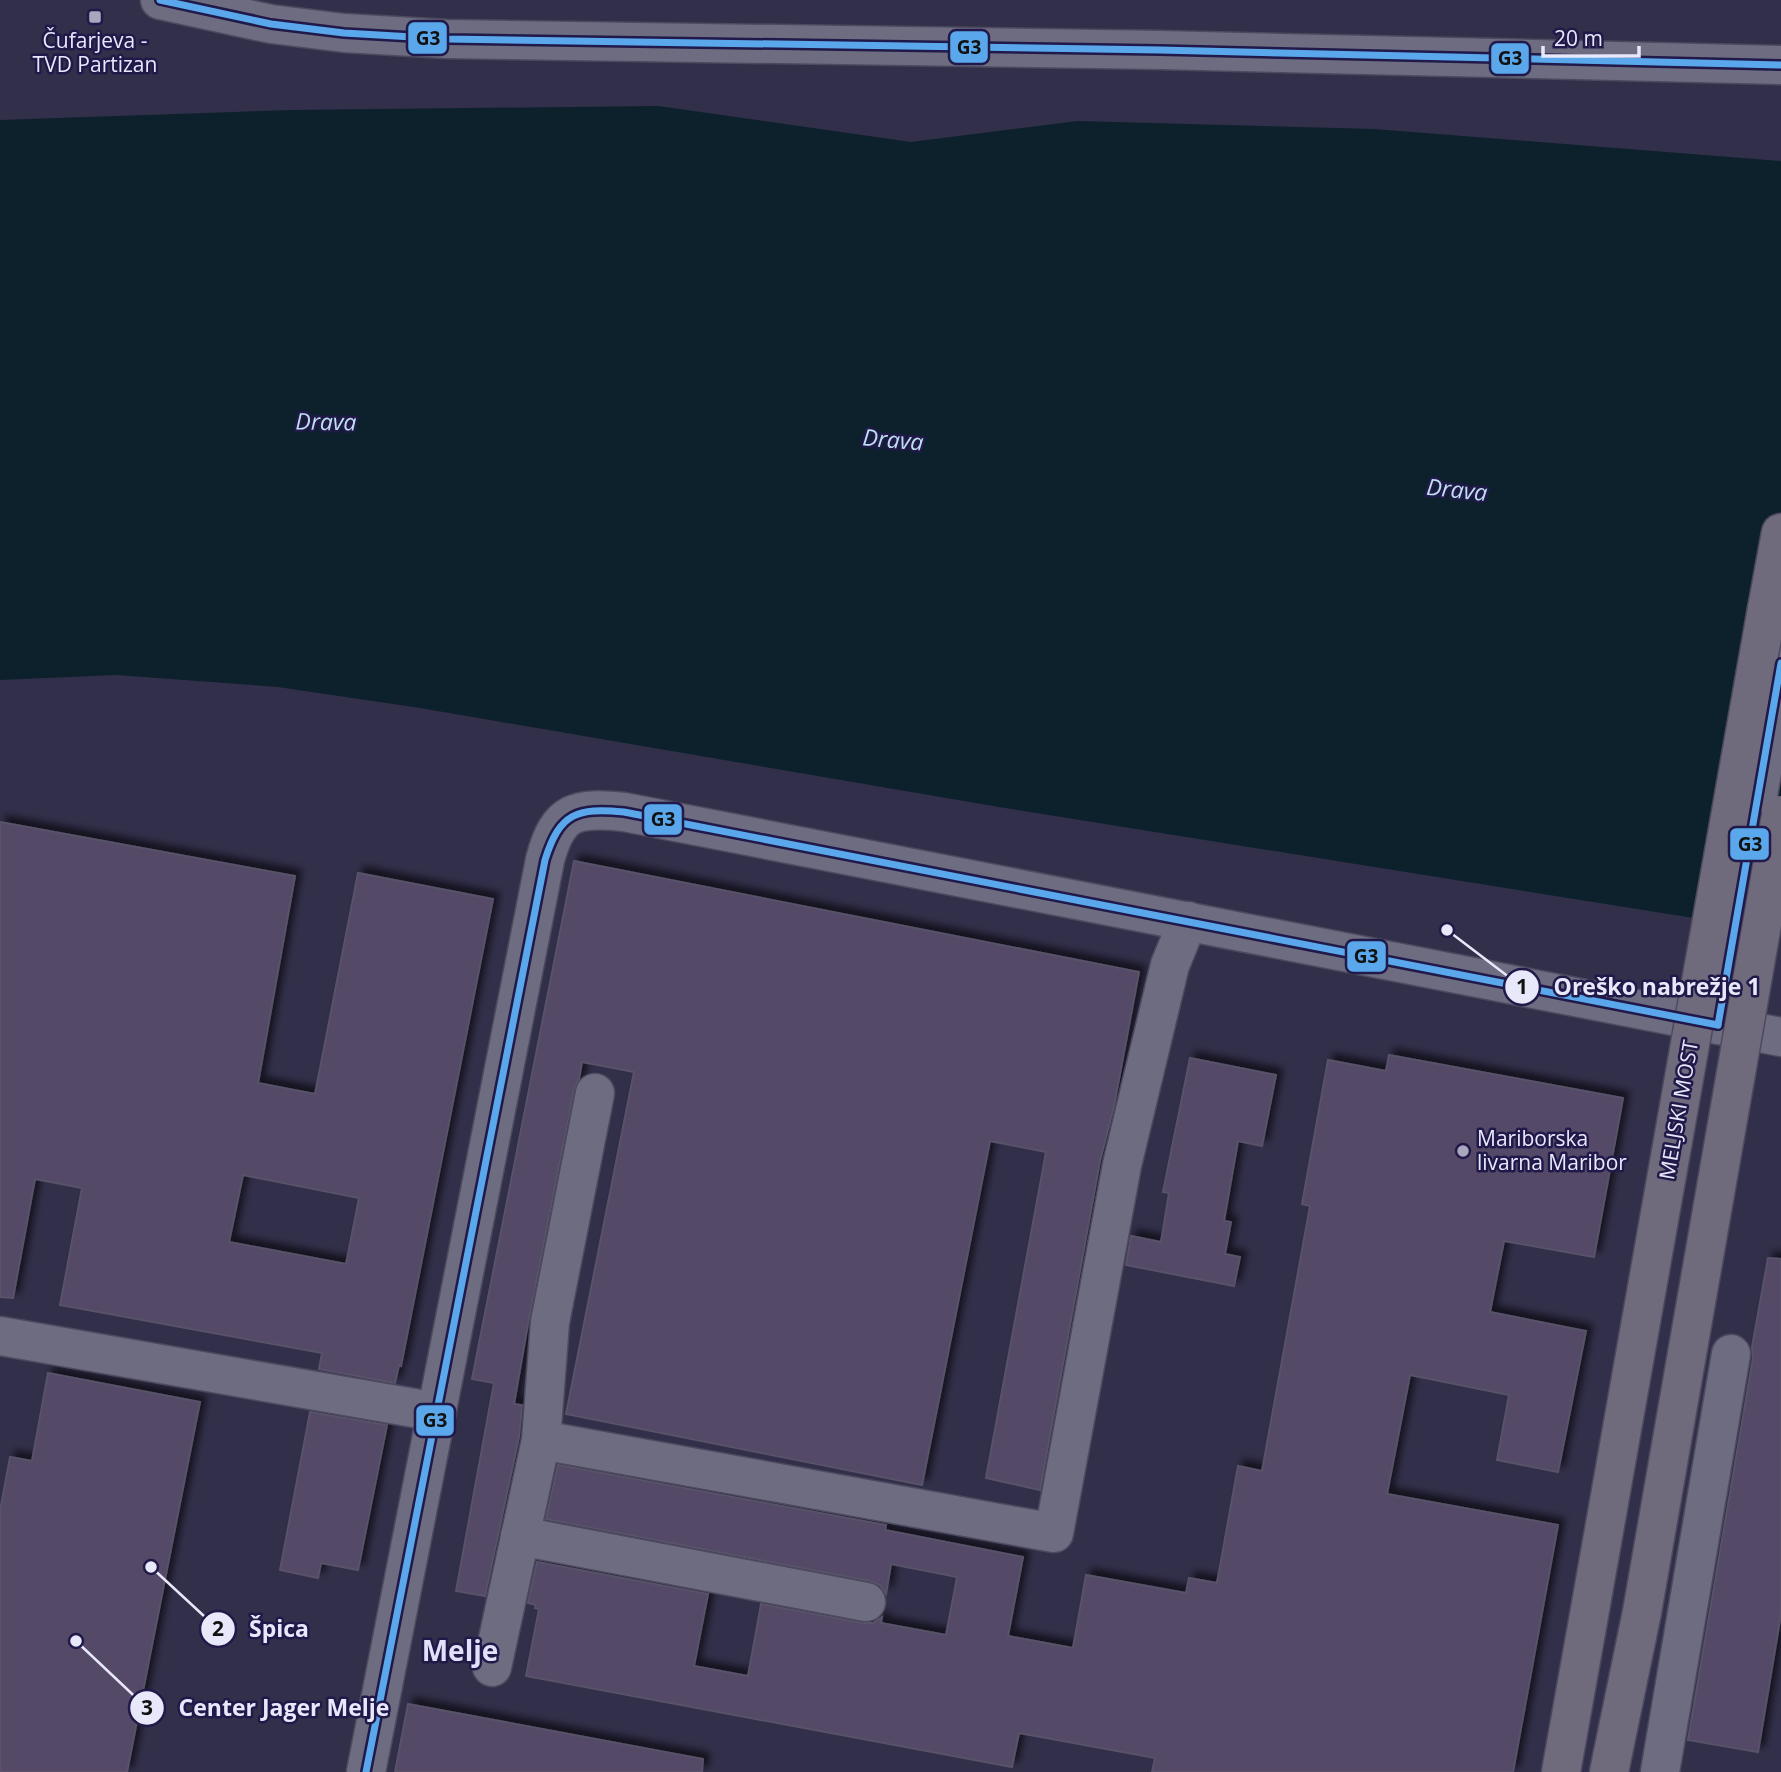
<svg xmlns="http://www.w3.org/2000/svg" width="1781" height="1772" font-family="'Open Sans',sans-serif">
<defs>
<filter id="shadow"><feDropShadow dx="6" dy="-6" stdDeviation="3.5" flood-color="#0009"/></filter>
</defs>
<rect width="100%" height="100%" fill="#322f4a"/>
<path fill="#0c212c" d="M 658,106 L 911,142 L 1078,121 L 1374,129 L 1781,161 L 1781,932 L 999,807 L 420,708 L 278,687 L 116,675 L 0,680 L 0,120 L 292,110 Z"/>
<g fill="#544968" stroke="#585269" stroke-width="2" fill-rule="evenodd" filter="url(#shadow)">
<path d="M 0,822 L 295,876 L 258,1083 L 315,1094 L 358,873 L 493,899 L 401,1366 L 399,1365 L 395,1383 L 319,1369 L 322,1353 L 60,1305 L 82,1188 L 35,1179 L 13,1298 L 0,1297 ZM 243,1175 L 359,1198 L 346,1264 L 229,1242 Z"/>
<path d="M 574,861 L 1139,972 L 1114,1106 L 1100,1161 L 1040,1490 L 986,1478 L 1046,1152 L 990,1141 L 922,1485 L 566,1414 L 634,1072 L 582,1062 L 579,1079 L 574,1089 L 529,1318 L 514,1404 L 522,1405 L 519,1437 L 485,1596 L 456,1591 L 494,1383 L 472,1379 Z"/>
<path d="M 1389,1055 L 1623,1098 L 1594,1257 L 1504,1241 L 1490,1312 L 1586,1331 L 1558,1472 L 1497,1460 L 1509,1395 L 1410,1375 L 1387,1494 L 1558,1525 L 1513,1772 L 1152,1772 L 1155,1758 L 1019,1733 L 1012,1767 L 526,1676 L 539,1609 L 535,1608 L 536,1605 L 528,1603 L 537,1562 L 708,1594 L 694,1666 L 748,1676 L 761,1604 L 862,1623 L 873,1623 L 882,1617 L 881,1623 L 946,1635 L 957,1577 L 891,1564 L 886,1594 L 880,1585 L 870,1581 L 546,1519 L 558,1465 L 886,1525 L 885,1530 L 1023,1557 L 1008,1636 L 1073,1648 L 1086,1575 L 1186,1593 L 1189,1578 L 1217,1583 L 1238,1466 L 1262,1471 L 1310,1206 L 1302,1204 L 1328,1060 L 1386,1071 Z"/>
<path d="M 1190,1058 L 1276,1075 L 1262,1146 L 1238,1141 L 1224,1221 L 1231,1222 L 1225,1254 L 1240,1257 L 1234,1286 L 1126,1265 L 1131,1236 L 1161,1242 L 1169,1193 L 1163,1192 Z"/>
<path d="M 1768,1258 L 1781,1259 L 1781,1614 L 1758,1752 L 1688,1740 L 1753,1358 L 1752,1347 Z"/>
<path d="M 48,1373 L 200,1402 L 127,1772 L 0,1772 L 0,1511 L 10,1457 L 32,1461 Z"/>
<path d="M 310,1412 L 387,1425 L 358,1570 L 321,1563 L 318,1578 L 280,1570 Z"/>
<path d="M 408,1704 L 703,1759 L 702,1772 L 395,1772 Z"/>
</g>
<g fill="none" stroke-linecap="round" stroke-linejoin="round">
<g stroke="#4d4a5f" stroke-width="41">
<g id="minor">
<path d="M 160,0 L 271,24 L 344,33 L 447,39 L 1160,50 L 1781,65"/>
<path d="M 1718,1025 L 1781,663"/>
<path d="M 0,1336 L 437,1412"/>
<path d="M 541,1440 L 550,1322 L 595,1093"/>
<path d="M 520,1536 L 866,1602"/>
<path d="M 492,1667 L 541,1440 L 1054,1533 L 1122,1165 L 1170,965 L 1188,921"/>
<path d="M 366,1772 L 545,860 C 558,810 576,807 624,812 L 1781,1037"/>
<path d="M 1660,1772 L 1731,1354"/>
</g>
</g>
<g stroke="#4d4a5f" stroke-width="41">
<g id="highway">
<path d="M 1767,609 L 1781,533"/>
<path d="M 1561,1772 L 1591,1604"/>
<path d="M 1609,1772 L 1642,1612"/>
</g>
</g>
<use href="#minor" stroke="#6e6c80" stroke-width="38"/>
<use href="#highway" stroke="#706a7d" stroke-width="38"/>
<g stroke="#4d4a5f" stroke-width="41" stroke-linecap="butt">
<g id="highway-bridge">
<path d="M 1591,1604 L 1767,609"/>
<path d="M 1642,1612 L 1781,815"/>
</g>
</g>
<use href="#highway-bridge" stroke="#706a7d" stroke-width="38"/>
<g stroke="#201949" stroke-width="12">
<g id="bus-1">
<path d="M 160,0 L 271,24 L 344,33 L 447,39 L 1160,50 L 1781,65"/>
<path d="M 1718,1025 L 1781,663"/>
<path d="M 366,1772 L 545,860 C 560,812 577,808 624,812 L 1718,1025"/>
</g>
</g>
<use href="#bus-1" stroke="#5aa8eb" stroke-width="7"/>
</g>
<g fill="#a8a7bd" stroke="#201949" stroke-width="2.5">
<rect x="88" y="10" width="14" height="14" rx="3.5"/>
<circle cx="1463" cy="1151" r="7"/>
</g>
<g text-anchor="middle" stroke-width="5" stroke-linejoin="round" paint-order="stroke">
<g font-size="21" fill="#e8e8fb" stroke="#201949">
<text x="95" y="48">Čufarjeva -<tspan x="95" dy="24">TVD Partizan</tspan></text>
<text x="1477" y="1146" text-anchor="start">Mariborska<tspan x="1477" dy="24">livarna Maribor</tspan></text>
</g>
<g font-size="21" fill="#e8e8fb" stroke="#201949">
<text transform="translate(1679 1110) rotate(-80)" y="7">MELJSKI MOST</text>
</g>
<g font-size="23" font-style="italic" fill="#bedfed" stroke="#201949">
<text transform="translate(326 422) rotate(1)" y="8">Drava</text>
<text transform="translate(893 440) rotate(5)" y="8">Drava</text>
<text transform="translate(1457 490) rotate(6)" y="8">Drava</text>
</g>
<g font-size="28" font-weight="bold" fill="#e1e1fa" stroke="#201949">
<text x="460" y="1661">Melje</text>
</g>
</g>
<path fill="none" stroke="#e8e8fb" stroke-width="2.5" d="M1447 930L1522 987M151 1567L218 1629M76 1641L147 1708"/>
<g fill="#e8e8fb" stroke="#201949" stroke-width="2.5">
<circle cx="1447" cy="930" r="7"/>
<circle cx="151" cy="1567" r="7"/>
<circle cx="76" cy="1641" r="7"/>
<circle cx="1522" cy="987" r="18"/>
<circle cx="218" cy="1629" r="18"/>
<circle cx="147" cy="1708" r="18"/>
</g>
<g font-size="21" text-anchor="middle" font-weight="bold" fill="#111">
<text x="1522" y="994">1</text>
<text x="218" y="1636">2</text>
<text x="147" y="1715">3</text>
</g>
<g font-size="23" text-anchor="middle" font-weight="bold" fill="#e8e8fb" stroke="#201949" stroke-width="5" stroke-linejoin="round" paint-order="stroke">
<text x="1657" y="995">Oreško nabrežje 1</text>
<text x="279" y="1637">Špica</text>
<text x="284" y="1716">Center Jager Melje</text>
</g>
<g stroke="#201949" stroke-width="2.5">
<rect x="407" y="21" width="41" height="34" rx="7" fill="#5aa8eb"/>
<rect x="949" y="30" width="40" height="34" rx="7" fill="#5aa8eb"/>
<rect x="1490" y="42" width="40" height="33" rx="7" fill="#5aa8eb"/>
<rect x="643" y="803" width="40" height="33" rx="7" fill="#5aa8eb"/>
<rect x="1729" y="827" width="41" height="34" rx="7" fill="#5aa8eb"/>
<rect x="1346" y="940" width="41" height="33" rx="7" fill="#5aa8eb"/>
<rect x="415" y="1404" width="40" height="33" rx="7" fill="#5aa8eb"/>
</g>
<g font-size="19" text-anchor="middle" font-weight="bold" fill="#111">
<text x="428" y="45">G3</text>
<text x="969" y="54">G3</text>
<text x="1510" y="65">G3</text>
<text x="663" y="826">G3</text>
<text x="1750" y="851">G3</text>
<text x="1366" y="963">G3</text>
<text x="435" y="1427">G3</text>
</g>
<path d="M1543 46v10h96v-10" fill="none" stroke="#e8e8fb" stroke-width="3.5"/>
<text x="1554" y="46" font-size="21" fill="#e8e8fb" stroke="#201949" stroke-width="5" paint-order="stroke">20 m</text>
</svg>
